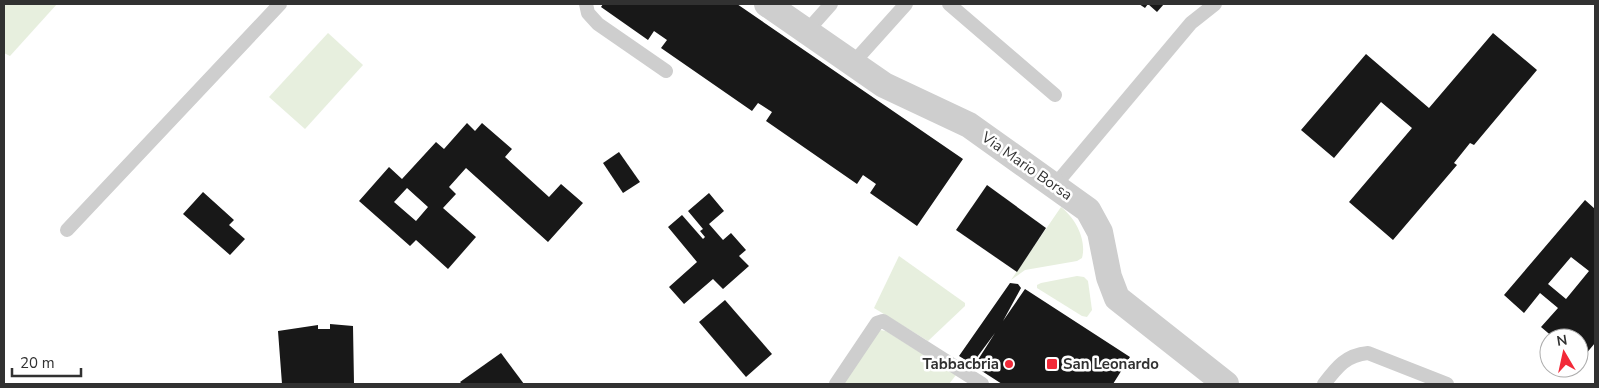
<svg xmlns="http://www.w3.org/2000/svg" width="1599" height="388" font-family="'Nunito Sans',sans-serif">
<rect width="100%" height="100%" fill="#fff"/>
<g fill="#e7efde">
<path d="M 4,4 L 57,4 L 10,56 L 4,53 Z"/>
<path d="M 328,33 L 363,65 L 305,129 L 269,97 Z"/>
<path d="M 1061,207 C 1075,218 1087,239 1082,258 L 1077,261 L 1025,270 L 1011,280 Z"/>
<path d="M 899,256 L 965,303 L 965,306 L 928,341 L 874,308 Z"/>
<path d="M 1077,276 L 1084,277 L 1088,281 L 1092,310 L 1087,317 L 1082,316 L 1037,288 L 1037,285 L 1041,283 Z"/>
<path d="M 880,330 L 886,331 L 956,375 L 949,384 L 842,384 Z"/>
</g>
<g fill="#181818" fill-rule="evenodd">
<path d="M 603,4 L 737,4 L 963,159 L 917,226 L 870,193 L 876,184 L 863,175 L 857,184 L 766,121 L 772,112 L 758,103 L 752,111 L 661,48 L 667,40 L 654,31 L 648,40 L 601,7 Z"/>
<path d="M 1139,4 L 1164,4 L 1157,12 L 1148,4 L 1145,8 Z"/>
<path d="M 1493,33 L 1537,70 L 1474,145 L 1470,143 L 1454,163 L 1457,165 L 1393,240 L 1349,202 L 1412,128 L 1381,102 L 1334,158 L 1301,130 L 1366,54 L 1429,108 Z"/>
<path d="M 467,123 L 475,131 L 482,123 L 512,149 L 505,157 L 549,197 L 561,184 L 583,203 L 548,242 L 466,168 L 449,187 L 456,194 L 443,208 L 476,237 L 448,269 L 416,240 L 410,246 L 359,201 L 389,167 L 402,179 L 436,142 L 444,149 ZM 407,188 L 428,207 L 416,221 L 394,202 Z"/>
<path d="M 619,152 L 640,182 L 623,193 L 603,163 Z"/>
<path d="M 987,185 L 1046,228 L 1017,272 L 956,230 Z"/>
<path d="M 203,192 L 234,220 L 229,225 L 245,239 L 230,255 L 183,214 Z"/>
<path d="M 709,193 L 724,211 L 709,224 L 723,240 L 731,233 L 746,250 L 739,256 L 749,266 L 723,289 L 713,279 L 684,304 L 669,287 L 697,262 L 668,227 L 682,215 L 703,239 L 705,237 L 700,231 L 703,229 L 688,211 Z"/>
<path d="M 1585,200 L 1595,209 L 1595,343 L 1580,361 L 1579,338 L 1554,338 L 1541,327 L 1558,308 L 1540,293 L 1524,313 L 1504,295 ZM 1571,257 L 1589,271 L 1566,299 L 1548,284 Z"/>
<path d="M 1010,283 L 1018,284 L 1021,288 L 1003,321 L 1025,289 L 1130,357 L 1113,384 L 1002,384 L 974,366 L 995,333 L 972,364 L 959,356 Z"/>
<path d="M 725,300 L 772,354 L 746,377 L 699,322 Z"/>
<path d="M 330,324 L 353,326 L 354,384 L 282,384 L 278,331 L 318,325 L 318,329 L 330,329 Z"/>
<path d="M 501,353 L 524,384 L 462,384 L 460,382 Z"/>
</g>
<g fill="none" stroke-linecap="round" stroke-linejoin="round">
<g stroke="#cecece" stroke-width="14">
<path d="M 586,4 L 588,13 L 598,24 L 666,71"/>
<path d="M 949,4 L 1055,95"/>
<path d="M 807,31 L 831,4"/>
<path d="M 853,63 L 906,4"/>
<path d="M 1055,185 L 1191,23 L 1215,4"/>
<path d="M 67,230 L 280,4"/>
<path d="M 836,384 L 877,323 L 883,321 L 982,384"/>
<path d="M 1324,384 C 1337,367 1346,355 1368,353 L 1447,384"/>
</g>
<path stroke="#cecece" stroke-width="26" d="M 767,4 L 884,85 L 969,125 L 1088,210 L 1100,232 L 1109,277 L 1117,298 L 1226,384"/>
</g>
<g fill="#f22938" stroke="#fff" stroke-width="2">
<circle cx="1009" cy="364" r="5"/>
<rect x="1046" y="358" width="12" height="12" rx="2.5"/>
</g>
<g text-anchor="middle" stroke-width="5" stroke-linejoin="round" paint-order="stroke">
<g font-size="15" fill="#313131" stroke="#fff">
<text transform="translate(1027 166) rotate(35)" y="5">Via Mario Borsa</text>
</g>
<g font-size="15" font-weight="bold" fill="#313131" stroke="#fff" text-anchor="end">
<text x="999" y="369">Tabbacbria</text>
<text x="1063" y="369" text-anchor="start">San Leonardo</text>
</g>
</g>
<rect width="1599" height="388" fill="none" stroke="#313131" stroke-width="10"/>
<g transform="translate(1564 353) rotate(351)"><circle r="24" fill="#ffffff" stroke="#adadad"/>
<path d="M0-4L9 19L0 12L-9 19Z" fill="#f22938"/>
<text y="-8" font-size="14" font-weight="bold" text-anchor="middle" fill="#313131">N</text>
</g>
<path d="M12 368v8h69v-8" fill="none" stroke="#313131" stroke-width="2.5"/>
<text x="20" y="368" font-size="15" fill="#313131" stroke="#ffffff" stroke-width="4" paint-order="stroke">20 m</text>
</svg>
